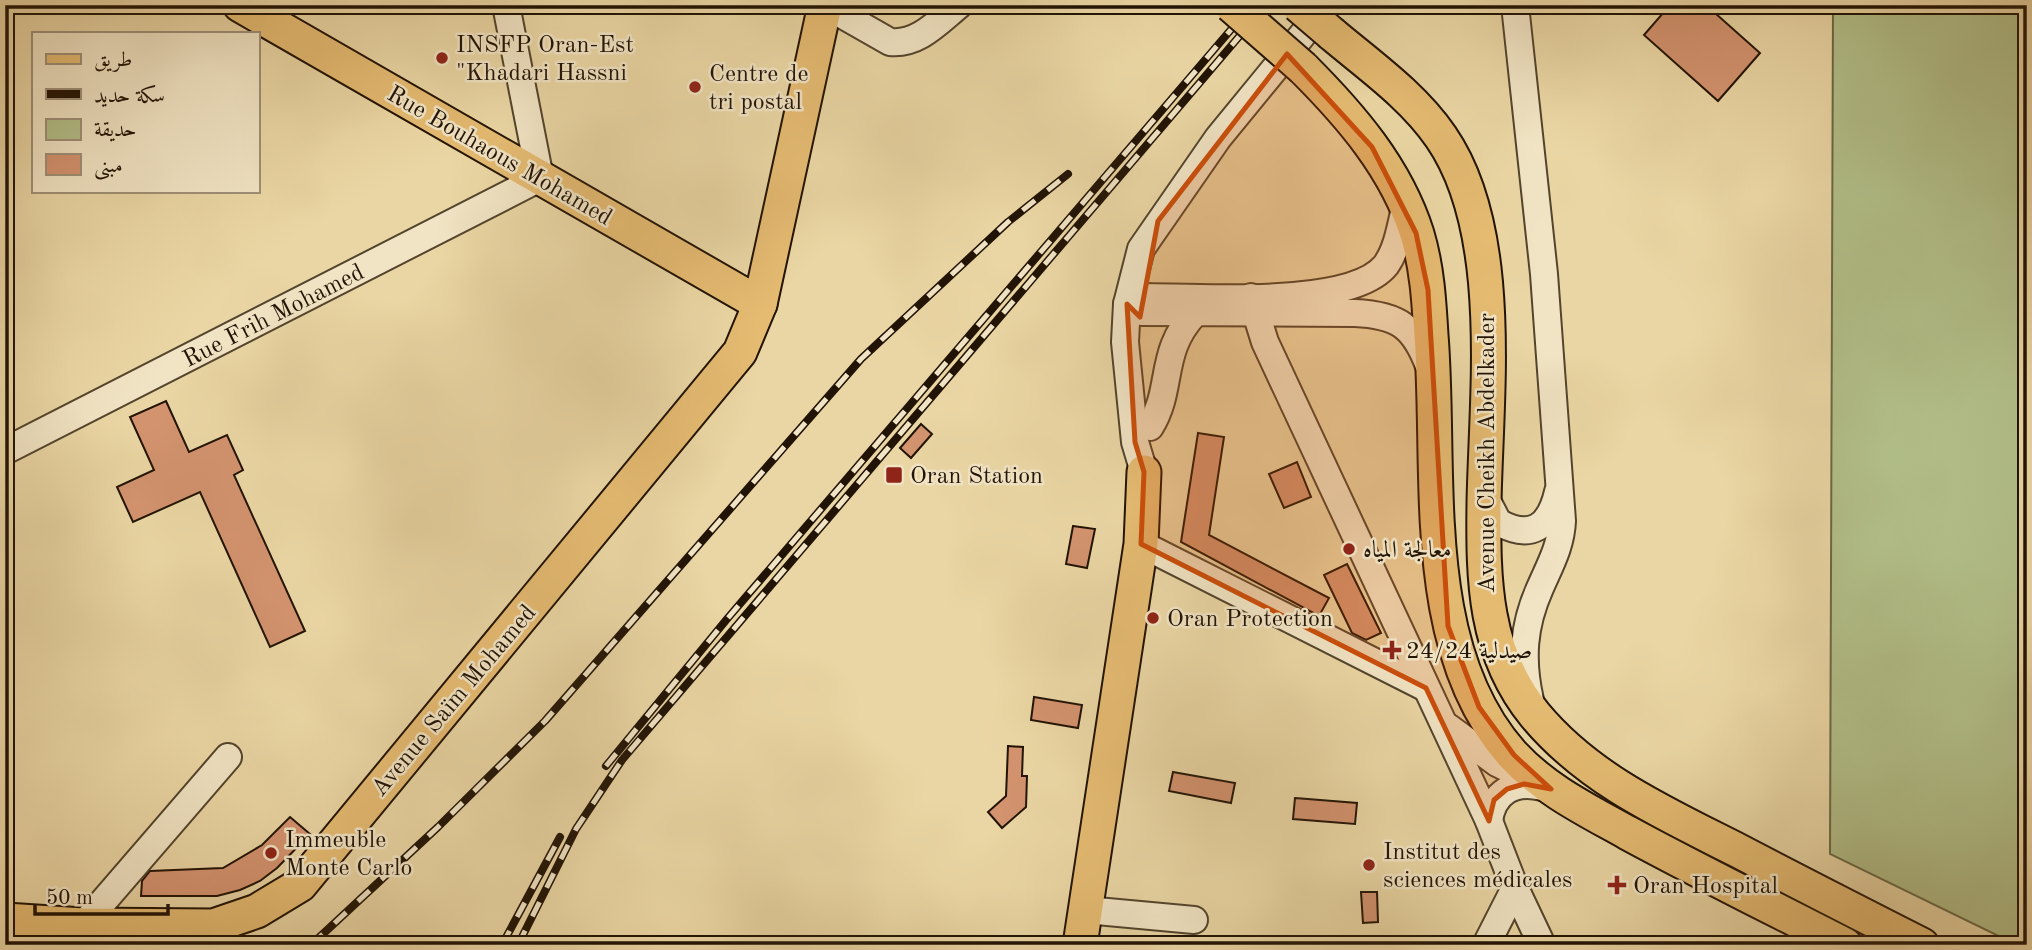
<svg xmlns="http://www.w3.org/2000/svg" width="2032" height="950" font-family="'Old Standard TT',Amiri,serif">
<rect width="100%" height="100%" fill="#ead6a4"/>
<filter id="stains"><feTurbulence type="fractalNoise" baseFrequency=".00286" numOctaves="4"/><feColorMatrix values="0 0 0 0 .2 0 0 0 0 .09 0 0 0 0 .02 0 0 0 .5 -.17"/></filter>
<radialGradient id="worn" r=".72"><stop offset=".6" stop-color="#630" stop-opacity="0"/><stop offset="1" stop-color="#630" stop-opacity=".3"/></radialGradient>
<path fill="#b2bf89" stroke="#6a6947" stroke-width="2" d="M 1833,5 L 2027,5 L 2027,945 L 2017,945 L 1830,854 Z"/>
<g fill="#d3936f" stroke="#211305" stroke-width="2">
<path d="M 1670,5 L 1706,5 L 1760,53 L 1718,101 L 1644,35 Z"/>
<path d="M 166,401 L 189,452 L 227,435 L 243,470 L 234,475 L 305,631 L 270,647 L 200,492 L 133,522 L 117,487 L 154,470 L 130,417 Z"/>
<path d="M 921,424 L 932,434 L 911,458 L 900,448 Z"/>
<path d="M 1198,433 L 1224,437 L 1209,535 L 1329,598 L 1319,616 L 1181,542 Z"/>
<path d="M 1297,462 L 1311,497 L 1284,508 L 1269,474 Z"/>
<path d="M 1073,526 L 1095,529 L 1087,568 L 1066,564 Z"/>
<path d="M 1347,564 L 1381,633 L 1366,640 L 1352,633 L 1324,575 Z"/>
<path d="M 1034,697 L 1082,705 L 1078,728 L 1031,720 Z"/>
<path d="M 1008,746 L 1023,747 L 1022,776 L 1027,776 L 1026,807 L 1002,828 L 988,812 L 1006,796 Z"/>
<path d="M 1173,772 L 1235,783 L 1231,803 L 1169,791 Z"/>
<path d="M 1295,798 L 1357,803 L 1355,824 L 1293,819 Z"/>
<path d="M 290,817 L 310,834 L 277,868 L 260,881 L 240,890 L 217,896 L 141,896 L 142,881 L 150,871 L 223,868 L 262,845 Z"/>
<path d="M 1361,892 L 1377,892 L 1378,922 L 1363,923 Z"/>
</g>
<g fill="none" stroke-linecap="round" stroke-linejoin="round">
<g stroke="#53442d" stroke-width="30">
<g id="minor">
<path d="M 825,5 L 890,42 C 918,45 938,22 959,5"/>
<path d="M 1515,5 L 1544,274 L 1562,521 C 1561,546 1550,565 1540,588 C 1523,626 1521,660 1530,700"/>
<path d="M 1406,204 C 1401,224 1398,248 1386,265 C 1351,309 1197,297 1142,297 L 1127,304 L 1142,312 L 1355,313 C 1398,315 1414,326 1429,366"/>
<path d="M 1251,297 L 1265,342 L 1489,821 L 1515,888 L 1542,945"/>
<path d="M 1150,427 C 1174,388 1158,352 1195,313"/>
<path d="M 5,451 L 540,178 L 506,5"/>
<path d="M 1144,472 L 1135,442 L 1125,342 L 1127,304 L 1141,249 L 1218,138 L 1327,5"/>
<path d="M 1484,495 L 1498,522 C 1532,541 1550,526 1558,492"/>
<path d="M 1141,544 L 1426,688"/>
<path d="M 1448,727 L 1497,763 L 1530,779"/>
<path d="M 1489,821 C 1493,792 1514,780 1542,787"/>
<path d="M 1086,910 L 1194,920"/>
<path d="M 83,925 L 228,757"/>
<path d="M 1486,945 L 1515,888"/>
</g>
</g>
<g stroke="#211305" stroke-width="37">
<g id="major">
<path d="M 240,5 L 760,304"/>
<path d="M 1332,34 C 1370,66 1413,96 1441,137 C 1506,231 1486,394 1484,503 C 1483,580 1484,653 1535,715 C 1589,780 1666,814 1739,851 C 1800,883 1861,914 1922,945"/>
<path d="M 1303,68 C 1351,116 1396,168 1417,234 C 1427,267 1429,301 1431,335 C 1442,471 1416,646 1512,754 C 1545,790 1587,810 1628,833 C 1700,872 1773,908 1845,945"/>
<path d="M 5,920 L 83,925 L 213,926 L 257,911 L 300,885 L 740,352 L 760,304 L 825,5"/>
<path d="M 1080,945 L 1141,544 L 1144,472"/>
</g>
</g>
<use href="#minor" stroke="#f1e4c4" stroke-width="26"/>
<use href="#major" stroke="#e5bb72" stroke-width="33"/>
<g stroke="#211305" stroke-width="8">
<g id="rail">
<path d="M 606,766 L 727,619 L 1252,5"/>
<path d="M 311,945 L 438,827 L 545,721 L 861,359 L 1008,222 L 1068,174"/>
<path d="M 502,945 L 560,837"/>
<path d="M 518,945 L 576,829 L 622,760 L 1266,5"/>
</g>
</g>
<use href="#rail" stroke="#f1e4c4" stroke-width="5" stroke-dasharray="16" stroke-linecap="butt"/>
<g stroke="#211305" stroke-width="37" stroke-linecap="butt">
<g id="major-bridge">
<path d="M 1231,5 L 1303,68"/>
<path d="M 1298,5 L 1332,34"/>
</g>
</g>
<use href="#major-bridge" stroke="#e5bb72" stroke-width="33"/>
</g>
<path fill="#ca4e0b" fill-opacity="0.2" stroke="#ca4e0b" stroke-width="5" stroke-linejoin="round" d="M 1287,54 L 1372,147 L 1416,233 L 1428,290 L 1448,626 L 1479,707 L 1514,755 L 1551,789 L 1524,784 L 1507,789 L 1494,800 L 1489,821 L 1426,688 L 1141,544 L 1144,472 L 1135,442 L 1127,304 L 1140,317 L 1158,221 Z"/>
<g fill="#8f2418" stroke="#f1e4c4" stroke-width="2.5">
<circle cx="442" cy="58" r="7"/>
<circle cx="695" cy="87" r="7"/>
<rect x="885" y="466" width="18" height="18" rx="3.5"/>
<circle cx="1349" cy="549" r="7"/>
<circle cx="1153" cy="618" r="7"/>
<path d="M1388.5 639.5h7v7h7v7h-7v7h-7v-7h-7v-7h7z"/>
<circle cx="271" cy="853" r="7"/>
<circle cx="1369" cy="865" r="7"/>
<path d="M1613.5 874.5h7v7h7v7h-7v7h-7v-7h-7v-7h7z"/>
</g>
<g text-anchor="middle" stroke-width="5" stroke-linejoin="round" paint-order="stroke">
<g font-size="24" fill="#211305" stroke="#f1e4c4" text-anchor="start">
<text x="456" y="52">INSFP Oran-Est<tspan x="456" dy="28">"Khadari Hassni</tspan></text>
<text x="709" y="81">Centre de<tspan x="709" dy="28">tri postal</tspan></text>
<text x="910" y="483">Oran Station</text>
<text x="1363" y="557">معالجة المياه</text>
<text x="1167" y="626">Oran Protection</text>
<text x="1406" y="658">صيدلية 24/24</text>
<text x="285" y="847">Immeuble<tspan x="285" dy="28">Monte Carlo</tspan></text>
<text x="1383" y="859">Institut des<tspan x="1383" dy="28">sciences médicales</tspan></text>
<text x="1633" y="893">Oran Hospital</text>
</g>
<g font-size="24" fill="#211305" stroke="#f1e4c4">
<text transform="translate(500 155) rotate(30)" y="8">Rue Bouhaous Mohamed</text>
<text transform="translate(273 315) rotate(-27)" y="8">Rue Frih Mohamed</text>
<text transform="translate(1486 453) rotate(-90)" y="8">Avenue Cheikh Abdelkader</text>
<text transform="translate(453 700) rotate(-50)" y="8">Avenue Saïm Mohamed</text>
</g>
</g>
<rect width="2032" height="950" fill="none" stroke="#ead6a4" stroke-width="28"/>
<rect x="7" y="7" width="2018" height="936" fill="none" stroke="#211305" stroke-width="3.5"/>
<rect x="14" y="14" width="2004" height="922" fill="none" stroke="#211305" stroke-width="2"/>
<rect x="32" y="32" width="228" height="161" fill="#f1e4c4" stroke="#9e9078" stroke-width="2"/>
<rect x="46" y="54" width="35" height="10" fill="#e5bb72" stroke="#9e9078" stroke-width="2"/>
<text x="94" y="66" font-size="21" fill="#211305">طريق</text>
<rect x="46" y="89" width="35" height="10" fill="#211305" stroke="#9e9078" stroke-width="2"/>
<text x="94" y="102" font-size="21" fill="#211305">سكة حديد</text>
<rect x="46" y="119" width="35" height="21" fill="#b2bf89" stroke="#9e9078" stroke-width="2"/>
<text x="94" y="136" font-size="21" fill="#211305">حديقة</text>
<rect x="46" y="154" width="35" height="21" fill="#d3936f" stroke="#9e9078" stroke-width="2"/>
<text x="94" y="172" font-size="21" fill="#211305">مبنى</text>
<path d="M35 904v10h133v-10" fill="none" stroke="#211305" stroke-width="3.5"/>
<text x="46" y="904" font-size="21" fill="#211305" stroke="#f1e4c4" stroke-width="5" paint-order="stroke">50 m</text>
<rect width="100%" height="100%" filter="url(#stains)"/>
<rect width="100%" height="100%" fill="url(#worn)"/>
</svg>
